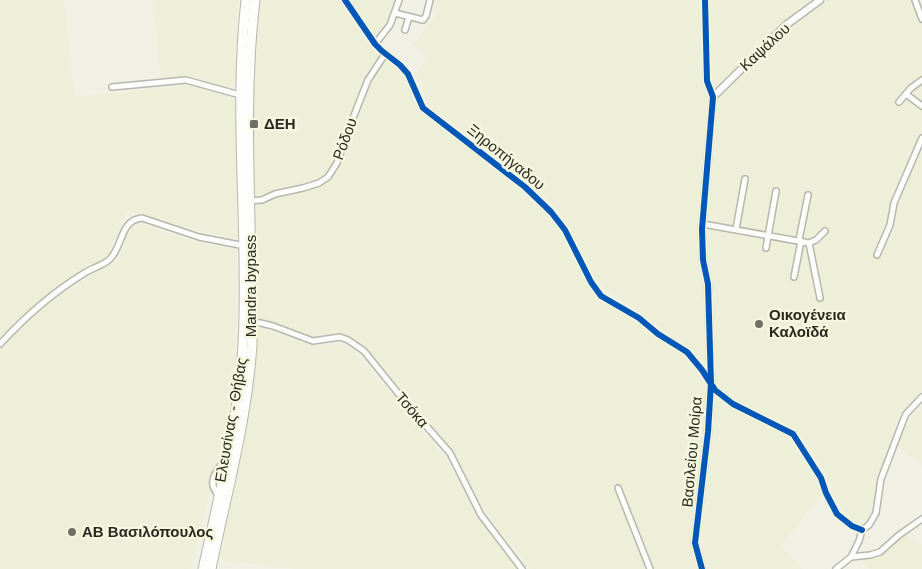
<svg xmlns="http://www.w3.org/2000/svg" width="922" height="569" font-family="Arial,sans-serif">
<rect width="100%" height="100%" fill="#f0f1e4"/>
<g fill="#edefd8">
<path d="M 0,0 L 64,0 L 74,97 L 194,85 L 236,100 L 238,163 L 237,239 L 190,229 L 127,210 L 109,255 L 101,261 L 81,271 L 52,292 L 18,319 L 0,338 Z"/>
<path d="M 153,0 L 233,0 L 238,2 L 236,77 L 233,85 L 226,89 L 199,77 L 180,76 L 161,79 Z"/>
<path d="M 260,0 L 340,0 L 367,42 L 395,65 L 403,74 L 417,104 L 423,112 L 507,178 L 542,208 L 553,220 L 566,238 L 577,264 L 590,289 L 598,298 L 630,318 L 681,353 L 692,365 L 705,383 L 706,417 L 693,535 L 696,559 L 700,569 L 530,569 L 484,509 L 451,450 L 408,401 L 377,359 L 363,346 L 349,338 L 334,334 L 318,336 L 306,335 L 252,315 L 257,260 L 254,210 L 248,179 Z"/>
<path d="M 351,0 L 394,0 L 386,24 L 374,38 Z"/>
<path d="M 435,0 L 701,0 L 704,83 L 710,96 L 705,184 L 701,181 L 698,225 L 698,253 L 704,283 L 706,307 L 707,368 L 686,346 L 604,288 L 592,275 L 571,232 L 556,209 L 530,182 L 426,104 L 422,81 L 415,77 L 425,60 L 425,54 L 413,44 L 438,14 L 432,10 Z"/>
<path d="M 706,0 L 816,0 L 783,22 L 718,89 L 713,87 L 709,80 Z"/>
<path d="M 825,0 L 913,0 L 922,24 L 922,393 L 907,407 L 897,422 L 879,473 L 870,515 L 863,526 L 847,517 L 837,504 L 824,471 L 809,447 L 798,433 L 779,421 L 749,409 L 729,397 L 714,381 L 713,292 L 708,265 L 707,236 L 717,103 L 724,91 L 787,31 Z"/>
<path d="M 140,224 L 205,245 L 237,250 L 236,346 L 228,413 L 191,569 L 0,569 L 0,350 L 28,320 L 52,301 L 84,279 L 119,260 L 127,232 Z"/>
<path d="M 253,326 L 316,346 L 346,345 L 369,368 L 447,460 L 479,518 L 520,569 L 295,569 L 221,560 L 219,555 L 224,543 L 226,529 Z"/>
<path d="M 716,395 L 733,410 L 761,421 L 783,434 L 794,443 L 817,476 L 822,493 L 781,546 L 802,569 L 707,569 L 702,553 L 702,536 Z"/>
<path d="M 922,405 L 922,465 L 897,445 L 906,426 Z"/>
<path d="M 903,535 L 922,546 L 922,569 L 870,569 L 858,560 L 878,556 Z"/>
</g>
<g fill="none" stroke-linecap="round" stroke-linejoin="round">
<g stroke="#b7b8ad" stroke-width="8">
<g id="minor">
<path d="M 345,0 L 375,44 L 382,51 L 400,65 L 408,74 L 423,108 L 525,187 L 551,212 L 565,230 L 591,282 L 601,296 L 639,318 L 658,334 L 687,352 L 702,370 L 715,390 L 733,404 L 793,434 L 821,478 L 826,493 L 837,514 L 852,526 L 862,530"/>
<path d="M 705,0 L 707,81 L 713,97"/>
<path d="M 915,0 L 922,19"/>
<path d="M 395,13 L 423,20 L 426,16 L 430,0"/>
<path d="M 405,30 L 409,17"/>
<path d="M 375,44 L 390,25 L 399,0"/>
<path d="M 112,87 L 186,80 L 240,95"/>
<path d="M 906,94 L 922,106"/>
<path d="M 899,102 L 911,88 L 922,80"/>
<path d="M 248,201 L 262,200 L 275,194 L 303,188 L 319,183 L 328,177 L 337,163 L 351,123 L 368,80 L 385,54"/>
<path d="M 703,224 L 809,243 L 816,240 L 825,231"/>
<path d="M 736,229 L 745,179"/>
<path d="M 799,240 L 808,195"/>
<path d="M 809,243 L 820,298"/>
<path d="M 766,248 L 776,191"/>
<path d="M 877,255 L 890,225 L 894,203 L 922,138"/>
<path d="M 794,277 L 801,241"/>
<path d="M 252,321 L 273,326 L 313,341 L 340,337 L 348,340 L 364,351 L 406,403 L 450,453 L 481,515 L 522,569"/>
<path d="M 0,344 C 25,317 52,293 83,274 C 91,268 103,266 110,259 C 123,246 120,220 142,218 L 199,237 L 245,246"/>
<path d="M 618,488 L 650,569"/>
<path d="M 218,496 C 217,492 213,489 213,485 C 211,476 221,466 225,459"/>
<path d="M 851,557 L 859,541 L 862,530 L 869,525 L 876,513 L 881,479 L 903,421 L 906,414 L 922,397"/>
<path d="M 836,569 L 851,557 L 870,555 L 880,552 L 899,535 L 922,519"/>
</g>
</g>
<g stroke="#b7b8ad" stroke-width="9">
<path id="tertiary" d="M 702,569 L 695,543 L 708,432 L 711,383 L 708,284 L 703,260 L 702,229 L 713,97 L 786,25 L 820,0"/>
</g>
<g stroke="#b7b8ad" stroke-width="11">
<g id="primary">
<path d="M 203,569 C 219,496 239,419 243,345 C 249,230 233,115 246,0"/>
<path d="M 211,569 C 226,495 247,421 252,345 C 253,322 252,300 251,277 C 250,185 244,92 255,0"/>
</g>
</g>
<use href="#minor" stroke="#fdfdfb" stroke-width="5"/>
<use href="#tertiary" stroke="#fdfdfb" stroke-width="6"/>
<use href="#primary" stroke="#fdfdfb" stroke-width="9"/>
<g stroke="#f5f7de" stroke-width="9">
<g id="cycleway">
<path d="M 345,0 L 375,44 L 382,51 L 400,65 L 408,74 L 423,108 L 525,187 L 551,212 L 565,230 L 591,282 L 601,296 L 639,318 L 658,334 L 687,352 L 702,370 L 715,390 L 733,404 L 793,434 L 821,478 L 826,493 L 837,514 L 852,526 L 862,530"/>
<path d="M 702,569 L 695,543 L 708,432 L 711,383 L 708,284 L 703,260 L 702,229 L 713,97 L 707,81 L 705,0"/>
</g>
</g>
<use href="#cycleway" stroke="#0057b8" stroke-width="6"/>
</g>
<g fill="#6e6f65" stroke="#f5f7de" stroke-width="2">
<rect x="249" y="119" width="10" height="10" rx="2.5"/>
<circle cx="759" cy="324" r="5"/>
<circle cx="72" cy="532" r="5"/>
</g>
<g text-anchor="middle" stroke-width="5" stroke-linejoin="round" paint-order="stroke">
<g font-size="15" fill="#282920" stroke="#f5f7de">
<text transform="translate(765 47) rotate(-43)" y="5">Καψάλου</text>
<text transform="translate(345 139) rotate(-70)" y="5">Ρόδου</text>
<text transform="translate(506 157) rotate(39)" y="5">Ξηροπήγαδου</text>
<text transform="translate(251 286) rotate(-90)" y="5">Mandra bypass</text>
<text transform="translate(412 410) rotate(49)" y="5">Τσόκα</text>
<text transform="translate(231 420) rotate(-80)" y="5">Ελευσίνας - Θήβας</text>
<text transform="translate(692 452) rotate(-85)" y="5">Βασιλείου Μοίρα</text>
</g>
<g font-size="15" font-weight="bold" fill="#282920" stroke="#f5f7de" text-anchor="start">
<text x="264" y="129">ΔΕΗ</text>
<text x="769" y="320">Οικογένεια<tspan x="769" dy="17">Καλοϊδά</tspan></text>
<text x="82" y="537">ΑΒ Βασιλόπουλος</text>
</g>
</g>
</svg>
